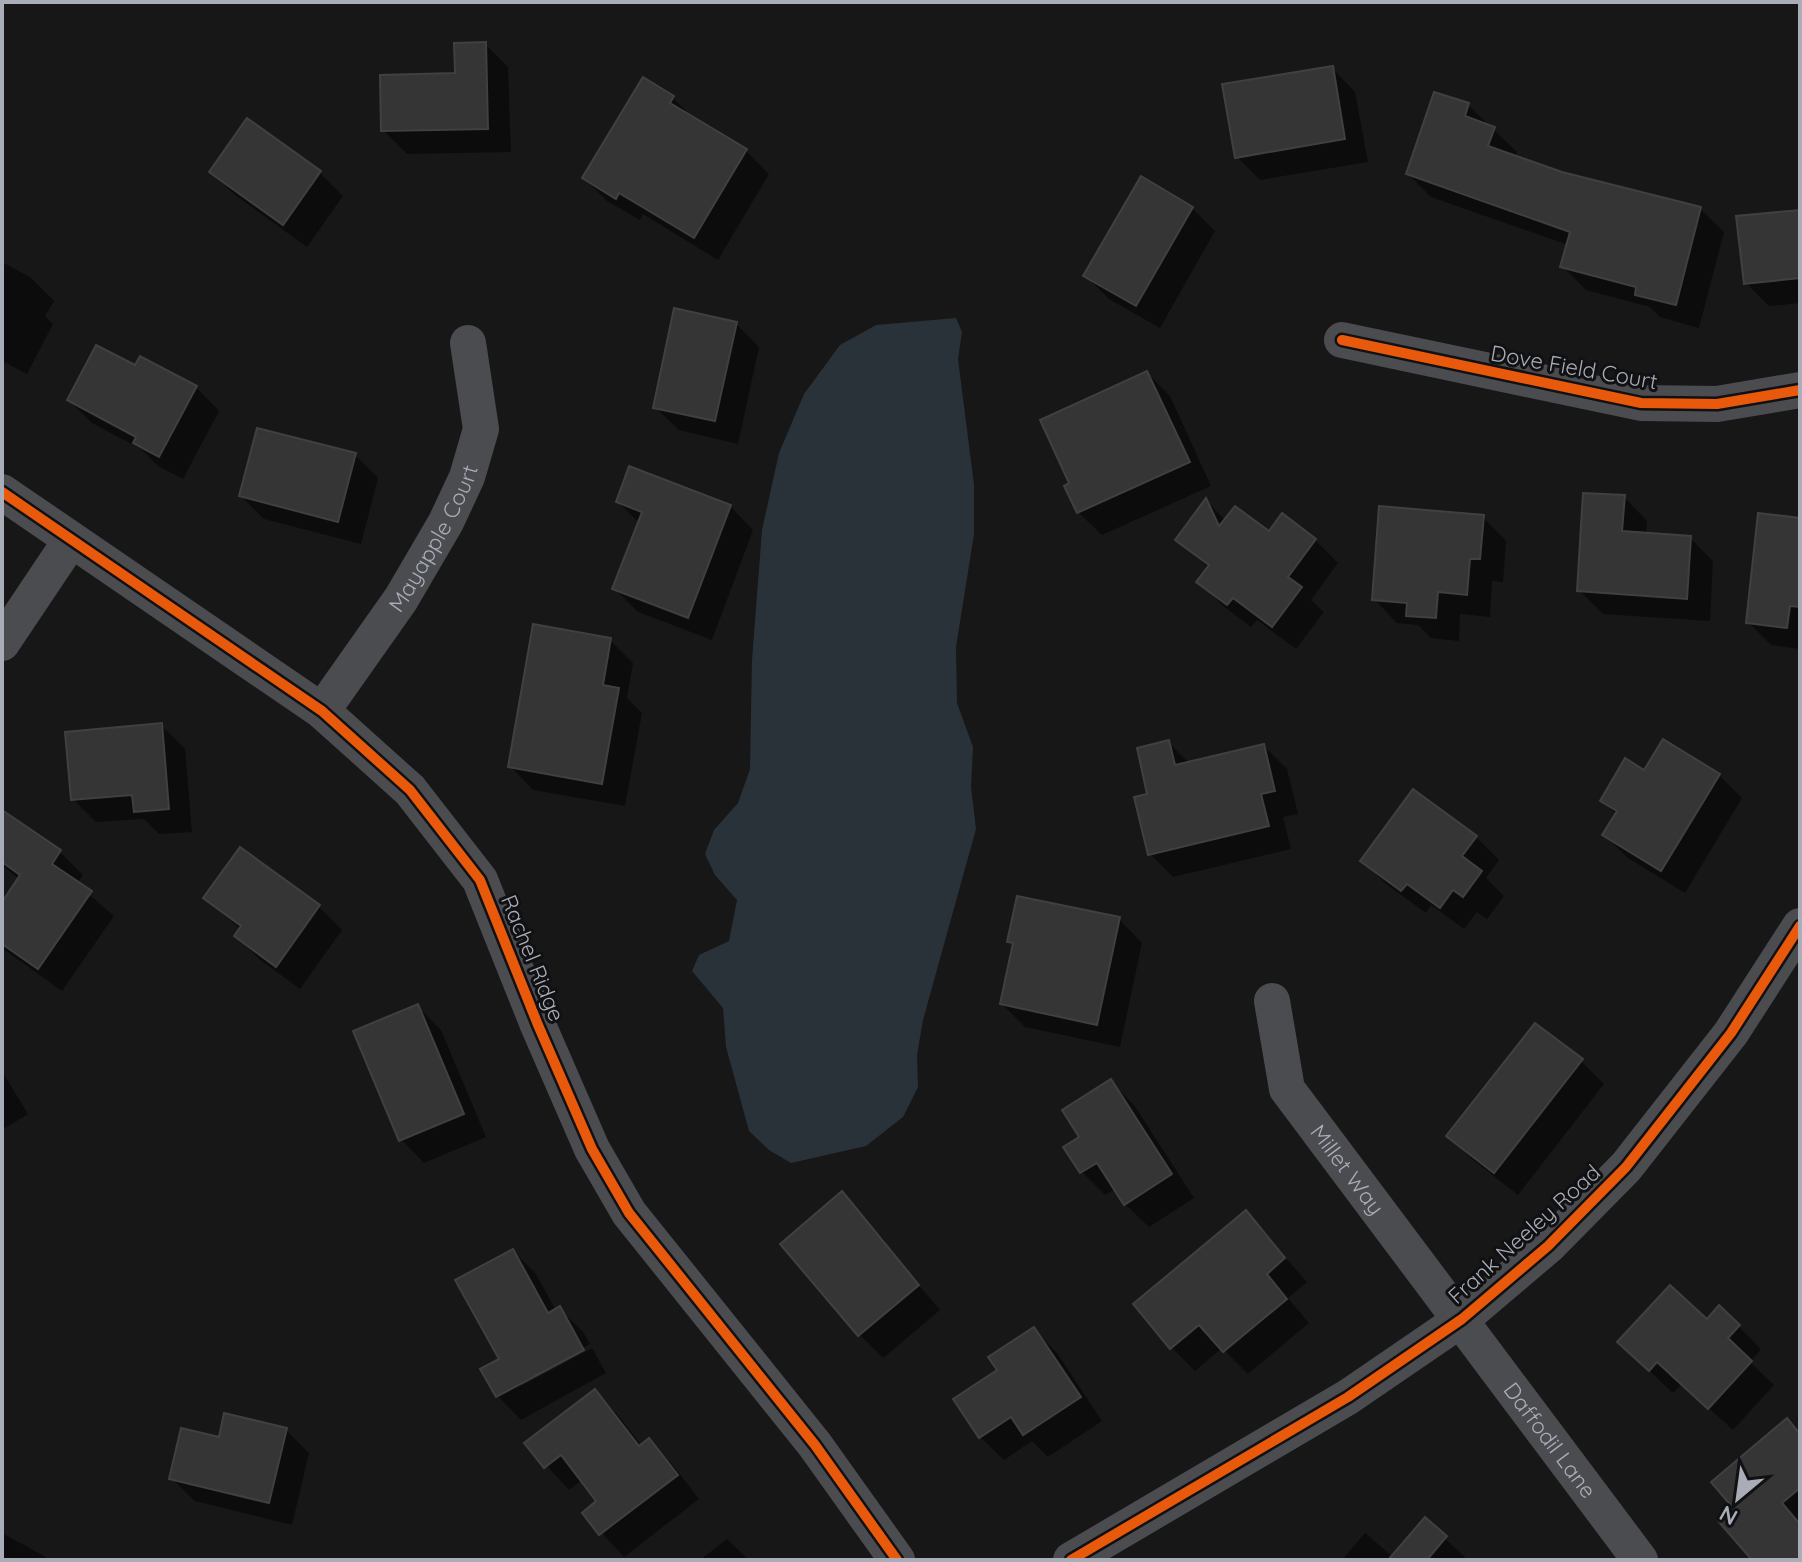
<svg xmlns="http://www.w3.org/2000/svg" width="1802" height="1562" font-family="Quicksand,sans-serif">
<rect width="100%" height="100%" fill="#171717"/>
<path fill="#2a3239" d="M 956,318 L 962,332 L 958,359 L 974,485 L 974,534 L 956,647 L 957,703 L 973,747 L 971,787 L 976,829 L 923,1020 L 917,1055 L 918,1087 L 903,1117 L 866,1146 L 791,1163 L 769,1150 L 749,1131 L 726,1047 L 723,1008 L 692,971 L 699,955 L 729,941 L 737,900 L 715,875 L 705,854 L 714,830 L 738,803 L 750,769 L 752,660 L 762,530 L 779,453 L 804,394 L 840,345 L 876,325 Z"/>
<g fill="#0007">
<path d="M 485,44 L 508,67 L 511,152 L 407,154 L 383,130 L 457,75 Z"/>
<path d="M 1332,68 L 1355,92 L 1368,162 L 1260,180 L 1237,157 Z"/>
<path d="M 673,98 L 696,121 L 746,151 L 769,174 L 718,260 L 643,214 L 640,220 L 607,201 L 584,178 Z"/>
<path d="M 1468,105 L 1517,152 L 1515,157 L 1561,174 L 1700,209 L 1724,232 L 1699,328 L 1660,317 L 1650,307 L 1586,290 L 1563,267 L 1568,245 L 1431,197 L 1408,174 Z"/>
<path d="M 248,121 L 320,173 L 343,196 L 307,247 L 235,195 L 211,172 Z"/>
<path d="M 1192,208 L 1215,231 L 1160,328 L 1109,299 L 1086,276 Z"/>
<path d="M 1800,212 L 1800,303 L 1769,306 L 1746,283 Z"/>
<path d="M 2,262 L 30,277 L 54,301 L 45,316 L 53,324 L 27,374 L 2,361 Z"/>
<path d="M 736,324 L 759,347 L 738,444 L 679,430 L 655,407 Z"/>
<path d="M 136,368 L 196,387 L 219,411 L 183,479 L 158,466 L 141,449 L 92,423 L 69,400 Z"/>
<path d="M 1147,373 L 1170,396 L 1211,486 L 1102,535 L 1078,512 Z"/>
<path d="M 355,455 L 378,478 L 361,544 L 264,519 L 241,496 Z"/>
<path d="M 1624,497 L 1647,521 L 1646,535 L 1690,538 L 1713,561 L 1710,621 L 1603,614 L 1579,590 Z"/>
<path d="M 1207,501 L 1226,521 L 1269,533 L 1315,540 L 1338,563 L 1311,600 L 1324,612 L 1296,649 L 1257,620 L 1251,627 L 1222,605 L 1199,582 L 1209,568 L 1178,539 Z"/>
<path d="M 618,502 L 730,506 L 753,530 L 712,640 L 638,612 L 615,589 L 639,523 Z"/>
<path d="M 1483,517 L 1506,541 L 1503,582 L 1492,581 L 1490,617 L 1460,614 L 1459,641 L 1431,638 L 1418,625 L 1397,623 L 1374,599 Z"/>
<path d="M 1800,520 L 1800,649 L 1771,645 L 1748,622 Z"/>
<path d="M 610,640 L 633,663 L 627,698 L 642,713 L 625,806 L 533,790 L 510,766 Z"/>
<path d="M 161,725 L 185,749 L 192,832 L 159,834 L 144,819 L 96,822 L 73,799 Z"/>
<path d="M 1168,742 L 1189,763 L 1264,746 L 1287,769 L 1298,814 L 1283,817 L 1291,849 L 1173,877 L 1150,854 L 1150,795 Z"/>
<path d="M 1644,773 L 1719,775 L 1742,798 L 1685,893 L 1628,858 L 1604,835 L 1617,815 L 1602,800 Z"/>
<path d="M 2,831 L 60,852 L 83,875 L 77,884 L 114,916 L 62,991 L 2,948 L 2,905 L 20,880 L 2,865 Z"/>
<path d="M 1476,837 L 1499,860 L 1486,878 L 1504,896 L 1487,919 L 1477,912 L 1464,929 L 1431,905 L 1426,913 L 1386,884 L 1363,861 Z"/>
<path d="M 240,850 L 319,907 L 342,930 L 300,989 L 259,959 L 236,936 L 241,930 L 206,898 Z"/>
<path d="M 1119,919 L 1142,943 L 1120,1047 L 1025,1027 L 1002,1004 L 1014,946 L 1009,941 Z"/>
<path d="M 418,1007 L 441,1030 L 486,1137 L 424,1163 L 401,1139 Z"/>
<path d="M 1581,1061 L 1604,1084 L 1518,1195 L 1472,1159 L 1449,1136 Z"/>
<path d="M 2,1071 L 28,1114 L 2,1130 Z"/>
<path d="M 1111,1082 L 1134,1105 L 1194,1198 L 1149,1227 L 1125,1204 L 1116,1189 L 1105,1195 L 1082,1172 L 1066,1148 L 1082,1138 Z"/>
<path d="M 842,1193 L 886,1242 L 884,1244 L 940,1310 L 883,1358 L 860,1335 L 782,1244 Z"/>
<path d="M 1245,1212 L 1307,1282 L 1288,1298 L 1309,1323 L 1248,1374 L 1222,1348 L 1195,1371 L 1172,1348 Z"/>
<path d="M 513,1251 L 536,1274 L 556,1311 L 560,1309 L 583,1332 L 590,1344 L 521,1382 L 521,1386 L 592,1348 L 606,1373 L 521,1420 L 498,1396 L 483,1370 L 502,1360 Z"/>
<path d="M 1708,1322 L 1738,1326 L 1761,1349 L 1750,1362 L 1774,1385 L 1733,1430 L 1682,1384 L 1673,1393 L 1643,1365 Z"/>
<path d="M 1034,1330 L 1057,1353 L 1102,1421 L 1048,1457 L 1032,1441 L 1004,1460 L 980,1437 L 956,1399 L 1000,1370 Z"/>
<path d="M 595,1392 L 618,1415 L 642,1446 L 649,1441 L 672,1464 L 699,1499 L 624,1557 L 584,1513 L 599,1501 L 582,1480 L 569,1490 L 527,1444 Z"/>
<path d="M 1787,1421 L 1800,1434 L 1800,1560 L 1747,1560 L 1751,1556 L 1736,1509 Z"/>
<path d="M 286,1430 L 309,1453 L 292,1525 L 195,1501 L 171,1478 Z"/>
<path d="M 1425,1520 L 1468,1560 L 1342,1560 L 1365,1533 L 1393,1557 Z"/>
<path d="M 2,1533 L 44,1556 L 49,1560 L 2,1560 Z"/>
<path d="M 727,1539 L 749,1560 L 700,1560 Z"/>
</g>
<g fill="#353536" stroke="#3f4043" stroke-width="2">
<path d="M 486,42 L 488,129 L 381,131 L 380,75 L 455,73 L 454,43 Z"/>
<path d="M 1333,66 L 1345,139 L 1235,158 L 1222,84 Z"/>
<path d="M 643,77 L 674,96 L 670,103 L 747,149 L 694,238 L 619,193 L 616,199 L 582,178 Z"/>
<path d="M 1434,92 L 1469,103 L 1465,116 L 1495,127 L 1488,146 L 1562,172 L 1701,207 L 1676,305 L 1635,295 L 1636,287 L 1560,267 L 1570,232 L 1406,174 Z"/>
<path d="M 247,118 L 321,171 L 283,225 L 209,172 Z"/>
<path d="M 1141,176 L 1193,207 L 1136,306 L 1083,276 Z"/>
<path d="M 1800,210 L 1800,278 L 1744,284 L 1736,216 Z"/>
<path d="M 674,308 L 737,322 L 715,421 L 653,408 Z"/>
<path d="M 96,345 L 135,365 L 140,356 L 197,386 L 159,457 L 133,443 L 136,437 L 67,400 Z"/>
<path d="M 1147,371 L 1190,462 L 1077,513 L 1064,486 L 1069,483 L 1040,420 Z"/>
<path d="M 257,428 L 356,453 L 338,522 L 239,496 Z"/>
<path d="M 629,466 L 731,505 L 688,618 L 612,589 L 642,512 L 616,502 Z"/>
<path d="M 1583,493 L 1625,495 L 1622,531 L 1691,536 L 1687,599 L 1577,591 Z"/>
<path d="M 1206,498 L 1219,526 L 1235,506 L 1269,531 L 1282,513 L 1316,539 L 1288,577 L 1302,587 L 1272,627 L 1233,598 L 1227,605 L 1196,582 L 1209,565 L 1175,540 Z"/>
<path d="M 1379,506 L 1484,515 L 1480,559 L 1470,559 L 1467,595 L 1438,592 L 1436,618 L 1406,616 L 1407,603 L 1372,600 Z"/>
<path d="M 1758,513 L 1800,518 L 1800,607 L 1790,606 L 1787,628 L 1746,623 Z"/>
<path d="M 533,624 L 611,638 L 603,685 L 619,688 L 602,784 L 508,767 Z"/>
<path d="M 162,723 L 169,809 L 134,812 L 132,795 L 71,800 L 65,732 Z"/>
<path d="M 1663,739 L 1720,774 L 1661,871 L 1602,835 L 1617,811 L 1600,801 L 1625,758 L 1644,770 Z"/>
<path d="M 1169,740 L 1175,765 L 1264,744 L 1275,791 L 1261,794 L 1269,826 L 1148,855 L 1134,797 L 1147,794 L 1137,748 Z"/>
<path d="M 1413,789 L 1477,836 L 1462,856 L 1482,871 L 1463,897 L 1453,890 L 1440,908 L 1407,884 L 1401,891 L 1360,861 Z"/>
<path d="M 2,810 L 61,850 L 52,864 L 92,891 L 38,969 L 2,944 L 2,902 L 20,875 L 2,862 Z"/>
<path d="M 240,847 L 320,905 L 276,967 L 234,936 L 241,926 L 203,898 Z"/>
<path d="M 1017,896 L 1120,917 L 1097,1025 L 1000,1004 L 1013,943 L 1007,942 Z"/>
<path d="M 418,1004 L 464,1114 L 399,1141 L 353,1031 Z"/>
<path d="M 1535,1023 L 1583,1059 L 1494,1173 L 1446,1136 Z"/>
<path d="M 1111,1079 L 1172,1174 L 1124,1205 L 1097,1163 L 1080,1173 L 1063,1147 L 1079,1137 L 1062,1110 Z"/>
<path d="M 842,1191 L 919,1285 L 858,1336 L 780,1244 Z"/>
<path d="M 1246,1210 L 1285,1258 L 1267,1274 L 1287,1299 L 1223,1352 L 1199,1325 L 1170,1349 L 1133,1304 Z"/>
<path d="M 513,1249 L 548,1313 L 560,1306 L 584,1350 L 496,1397 L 480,1369 L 499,1359 L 455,1280 Z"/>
<path d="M 1670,1285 L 1707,1319 L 1719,1305 L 1740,1325 L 1728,1338 L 1752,1361 L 1708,1409 L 1657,1362 L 1649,1371 L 1617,1342 Z"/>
<path d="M 1034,1327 L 1081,1397 L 1023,1435 L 1011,1417 L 979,1438 L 953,1399 L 997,1370 L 988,1357 Z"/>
<path d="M 595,1389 L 639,1446 L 649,1438 L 678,1475 L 599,1535 L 582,1513 L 596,1501 L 561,1455 L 544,1468 L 524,1443 Z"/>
<path d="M 224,1413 L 287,1428 L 269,1503 L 169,1479 L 181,1428 L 219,1437 Z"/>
<path d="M 1787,1418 L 1800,1434 L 1800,1488 L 1782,1503 L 1800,1524 L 1800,1560 L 1752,1560 L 1718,1521 L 1733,1508 L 1711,1482 Z"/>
<path d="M 1425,1517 L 1447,1536 L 1427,1560 L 1388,1560 Z"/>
</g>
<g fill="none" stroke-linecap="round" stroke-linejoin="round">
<g stroke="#4b4c50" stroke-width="36">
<path d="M 1342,340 L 1641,403 L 1717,404 L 1800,390"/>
<path d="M 2,492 L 322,711 L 410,790 L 480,880 L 538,1025 L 592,1149 L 629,1213 L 815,1445 L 897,1560"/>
<path d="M 2,643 L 71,540"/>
<path id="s1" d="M 322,711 L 401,599 L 446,522 L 467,477 L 481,429 L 468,343"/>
<path id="s2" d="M 1272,1001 L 1287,1089 L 1640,1560"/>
<path d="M 1071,1560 L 1348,1397 L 1462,1319 L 1548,1246 L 1626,1167 L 1731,1033 L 1800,926"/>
</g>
<g stroke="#111113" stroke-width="15">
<g id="cycleway">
<path d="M 1342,340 L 1641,403 L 1717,404 L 1800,390"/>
<path d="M 2,492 L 322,711 L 410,790 L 480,880 L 538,1025 L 592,1149 L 629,1213 L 815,1445 L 897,1560"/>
<path d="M 1071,1560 L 1348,1397 L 1462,1319 L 1548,1246 L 1626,1167 L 1731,1033 L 1800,926"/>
</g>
</g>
<use href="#cycleway" stroke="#e8590c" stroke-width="10"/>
</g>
<g text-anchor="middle" stroke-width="6" stroke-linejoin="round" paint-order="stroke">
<g font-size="22" fill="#a8adb8" stroke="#111113">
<text transform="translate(1574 367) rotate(10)" y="8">Dove Field Court</text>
<text dy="8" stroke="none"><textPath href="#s1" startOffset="206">Mayapple Court</textPath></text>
<text transform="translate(533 958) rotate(68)" y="8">Rachel Ridge</text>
<text dy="8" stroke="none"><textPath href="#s2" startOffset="190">Millet Way</textPath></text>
<text transform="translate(1524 1234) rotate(-42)" y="8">Frank Neeley Road</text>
<text dy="8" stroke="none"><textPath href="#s2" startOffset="528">Daffodil Lane</textPath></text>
</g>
</g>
<rect width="1802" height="1562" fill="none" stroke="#a8adb8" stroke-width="8"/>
<g transform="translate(1738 1498) rotate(209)" stroke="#111113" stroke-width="6" paint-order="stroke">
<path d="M0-6L14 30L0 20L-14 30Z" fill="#a8adb8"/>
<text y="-12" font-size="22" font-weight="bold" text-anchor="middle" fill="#a8adb8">N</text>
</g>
</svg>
